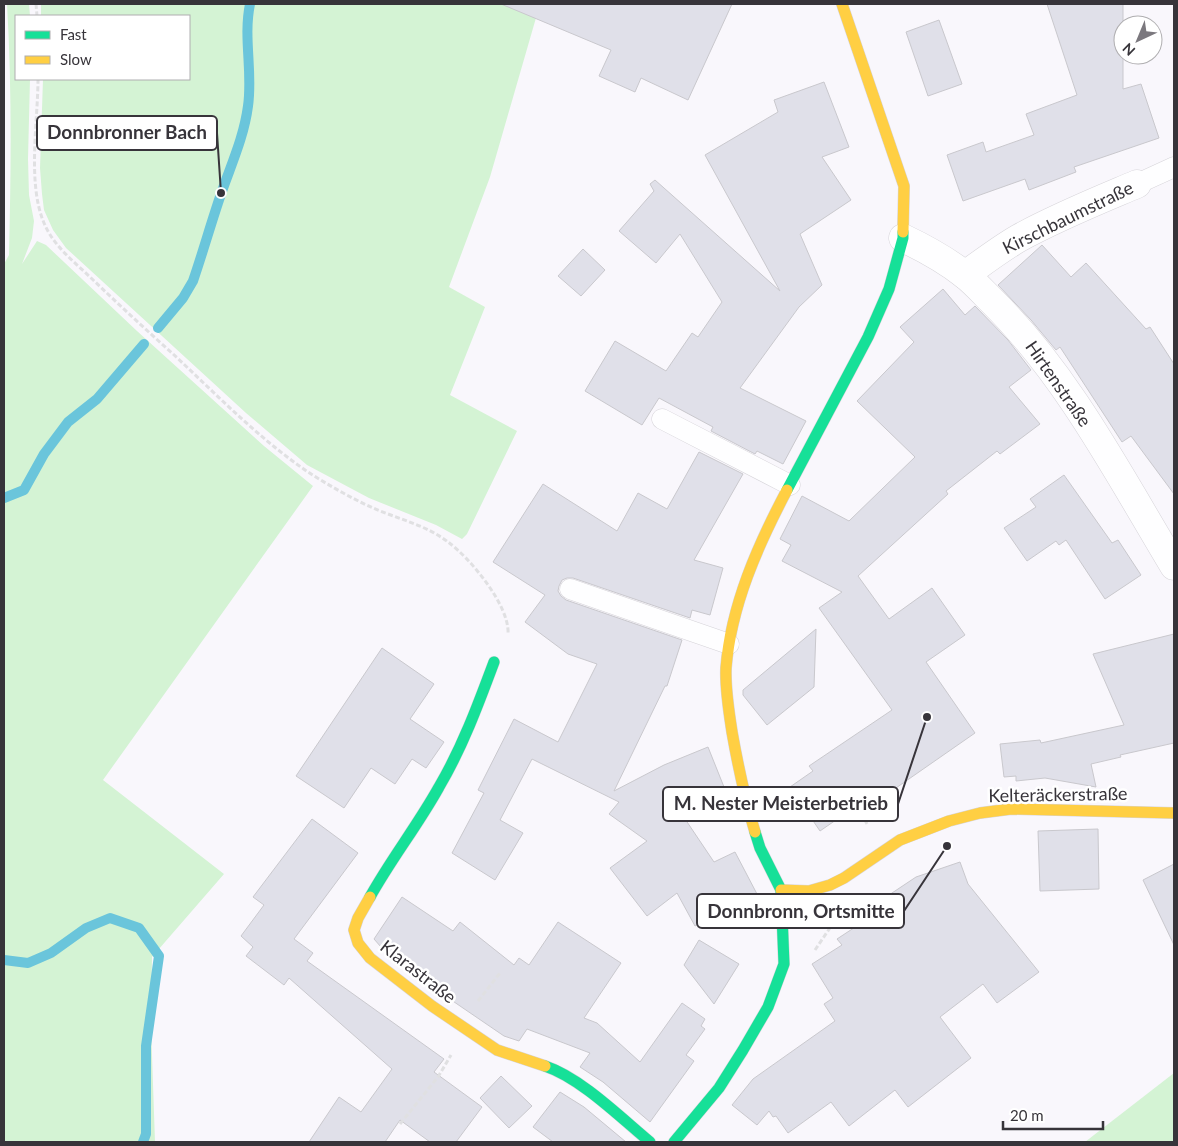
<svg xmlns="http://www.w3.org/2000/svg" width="1178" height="1146" font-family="Lato,sans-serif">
<rect width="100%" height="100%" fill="#f9f7fc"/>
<g fill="#d4f3d4">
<path d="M 7,4 L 29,4 L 30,16 L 16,16 L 16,79 L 30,79 L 28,159 L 29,195 L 34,221 L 32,238 L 22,264 L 37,241 L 46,245 L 137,331 L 264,446 L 313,486 L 103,780 L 224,874 L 152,957 L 151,1026 L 155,1142 L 4,1142 L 4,264 L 9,255 C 11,171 12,88 7,4 Z"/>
<path d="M 41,4 L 540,4 L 490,177 L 449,287 L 485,307 L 450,395 L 517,431 L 467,534 L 462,539 L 436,525 L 369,498 L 307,465 L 246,413 L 66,248 L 53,230 L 44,210 L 42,194 L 40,168 L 43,79 L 189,79 L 189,16 L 41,16 Z"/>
<path d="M 1174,1073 L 1174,1142 L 1085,1142 Z"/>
</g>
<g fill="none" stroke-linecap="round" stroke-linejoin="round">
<g stroke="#6ac5db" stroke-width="10">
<path d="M 158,328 L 183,298 L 193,281 C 203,252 211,223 221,194 C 231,165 244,137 248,106 C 253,72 243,38 250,4"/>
<path d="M 4,498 L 24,490 L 44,454 L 68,422 L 97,399 L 144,344"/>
<path d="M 4,960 L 28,963 L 51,953 L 86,928 L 110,918 L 139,928 L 159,956 L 146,1046 L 146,1134 L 143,1142"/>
</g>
</g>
<g fill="#e0e0e9" stroke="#c9c8cd">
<path d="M 501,4 L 732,4 L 688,100 L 641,78 L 635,92 L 599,76 L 611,50 Z"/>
<path d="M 1047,4 L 1123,4 L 1123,89 L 1141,84 L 1159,138 L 1074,167 L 1076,172 L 1029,190 L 1025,179 L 963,201 L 947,155 L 983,142 L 986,152 L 1034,135 L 1026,114 L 1077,95 Z"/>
<path d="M 939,20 L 962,84 L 928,96 L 906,32 Z"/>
<path d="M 824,82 L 849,147 L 822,157 L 851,200 L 800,234 L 822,285 L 799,307 L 740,388 L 806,421 L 783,464 L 757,451 L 755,454 L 711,431 L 713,427 L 659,398 L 642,425 L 585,391 L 615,341 L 666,371 L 692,333 L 698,337 L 722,302 L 680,234 L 656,263 L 619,231 L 654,191 L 650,184 L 655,180 L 780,291 L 705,155 L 778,112 L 774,100 Z"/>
<path d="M 1042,245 L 1071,277 L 1086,263 L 1146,329 L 1150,327 L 1174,364 L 1174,494 L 1131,436 L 1122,442 L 1060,347 L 1056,350 L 1031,320 L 998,285 Z"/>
<path d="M 583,249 L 605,270 L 581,296 L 558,276 Z"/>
<path d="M 943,289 L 965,315 L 975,306 L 1008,340 L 1031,370 L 1009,387 L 1040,424 L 1000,454 L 997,451 L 946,491 L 948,494 L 858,576 L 889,619 L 932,588 L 965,635 L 926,662 L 975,733 L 883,797 L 878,791 L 820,831 L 790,787 L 813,771 L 809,766 L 892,710 L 819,608 L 842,592 L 782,561 L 791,545 L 780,539 L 802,496 L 849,521 L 915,457 L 857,401 L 914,342 L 900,327 Z"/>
<path d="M 699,452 L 743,474 L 694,560 L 723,568 L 710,615 L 692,610 L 690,618 L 573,578 L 567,578 L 562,580 L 559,586 L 558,591 L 561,596 L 566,600 L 682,640 L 667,686 L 665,686 L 614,791 L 664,765 L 708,747 L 724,787 L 677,807 L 714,862 L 735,852 L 757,894 L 695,926 L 677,893 L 647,916 L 610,868 L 647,841 L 609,814 L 619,802 L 532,759 L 500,820 L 523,833 L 495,880 L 452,853 L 484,793 L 478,790 L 514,719 L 558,742 L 597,664 L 568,654 L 525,622 L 545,595 L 493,562 L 543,484 L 617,531 L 638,493 L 667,509 Z"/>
<path d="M 1064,475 L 1112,543 L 1118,540 L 1141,575 L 1105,599 L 1066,540 L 1059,545 L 1056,541 L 1027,561 L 1004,528 L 1036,507 L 1030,499 Z"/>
<path d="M 816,629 L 814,687 L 767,725 L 743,695 L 743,690 Z"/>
<path d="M 1174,634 L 1174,743 L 1120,755 L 1121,757 L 1091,764 L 1096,787 L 1045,778 L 1016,781 L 1016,776 L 1004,777 L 1000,744 L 1040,740 L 1041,743 L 1124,725 L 1093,654 Z"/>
<path d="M 382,648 L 434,684 L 410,719 L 444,742 L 426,768 L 412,759 L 395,784 L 371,768 L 344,808 L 296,776 Z"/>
<path d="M 312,819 L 358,853 L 294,939 L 313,953 L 307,961 L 444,1059 L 434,1072 L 482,1107 L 456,1142 L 430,1142 L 400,1120 L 385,1142 L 309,1142 L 339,1097 L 361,1112 L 392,1069 L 289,978 L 284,985 L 246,956 L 253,947 L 241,936 L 264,905 L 253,897 Z"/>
<path d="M 1098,829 L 1099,889 L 1040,891 L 1038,831 Z"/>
<path d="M 960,862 L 968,884 L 1039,972 L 997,1003 L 983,984 L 940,1017 L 971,1058 L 908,1107 L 895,1090 L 849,1126 L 831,1102 L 788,1133 L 776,1116 L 773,1117 L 769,1111 L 757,1125 L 732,1105 L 753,1079 L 835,1021 L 824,1004 L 833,998 L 812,964 L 842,945 L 837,939 L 875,914 L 871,907 L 916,877 Z"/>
<path d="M 1174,864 L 1174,945 L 1143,880 Z"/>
<path d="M 402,897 L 453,931 L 460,922 L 514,965 L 519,958 L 529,965 L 558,922 L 621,963 L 584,1018 L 597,1023 L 640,1062 L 682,1003 L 705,1019 L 701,1026 L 705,1029 L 686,1055 L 694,1061 L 650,1122 L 603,1082 L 580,1067 L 590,1053 L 527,1029 L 519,1041 L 504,1036 L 441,993 L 381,947 L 374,939 Z"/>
<path d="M 699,940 L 739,964 L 714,1004 L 684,965 Z"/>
<path d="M 501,1076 L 532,1106 L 509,1128 L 480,1098 Z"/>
<path d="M 560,1092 L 584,1107 L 626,1142 L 553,1142 L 533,1127 Z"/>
</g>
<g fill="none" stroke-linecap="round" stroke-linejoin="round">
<g stroke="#d6d4d9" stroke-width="21">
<g id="lane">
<path d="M 1137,184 L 1174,167"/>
<path d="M 662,419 L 790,485"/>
<path d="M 570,589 L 729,644"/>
</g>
</g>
<g stroke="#d6d4d9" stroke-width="29">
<g id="street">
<path d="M 903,238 C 924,248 946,260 965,275 C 974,282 983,292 992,301 C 1068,376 1119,475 1174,566"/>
<path d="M 965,275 C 983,262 1000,249 1019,238 C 1057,217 1097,201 1137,184"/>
</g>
</g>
<g stroke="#d6d4d9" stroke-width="12">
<g id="fast">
<path d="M 787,490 L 868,337 L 889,289 L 903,238 L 903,232"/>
<path d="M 370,897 C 391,859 418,825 439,787 C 462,748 478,705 494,662"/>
<path d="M 545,1066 C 581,1078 621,1118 650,1142"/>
<path d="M 674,1142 L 719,1088 L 743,1050 L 768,1007 L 784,964 L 781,890 L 760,848 L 755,832"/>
</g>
</g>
<g stroke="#d6d4d9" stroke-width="12">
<g id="slow">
<path d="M 842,4 L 904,186 L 903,232"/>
<path d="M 755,832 C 745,799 738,766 732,732 C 729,712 725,689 726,668 C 731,605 758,545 787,490"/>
<path d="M 781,890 L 809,891 L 830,885 L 844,878 L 900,840 L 949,821 L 980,813 L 1011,809 L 1174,813"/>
<path d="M 370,897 L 358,918 L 354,930 L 358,943 L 370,958 L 432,1006 L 497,1050 L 545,1066"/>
</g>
</g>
<g stroke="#e0e0e2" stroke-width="3" stroke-dasharray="5 2.5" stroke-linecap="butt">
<path d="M 36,4 L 37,16"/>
<path d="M 38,79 C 38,121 27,183 44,223 C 53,245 72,260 89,276 C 116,302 144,328 172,353 C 216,394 258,438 308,472 C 328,485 351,498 373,508 C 398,519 426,525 448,542 C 470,558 510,606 508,634"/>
<path d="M 862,815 L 867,824"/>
<path d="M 815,950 L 838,916"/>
<path d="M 478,1001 L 500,973"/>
<path d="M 400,1124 L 438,1077 L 451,1055"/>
</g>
<use href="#lane" stroke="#fefeff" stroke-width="20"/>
<use href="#street" stroke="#fefeff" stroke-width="28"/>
<use href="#fast" stroke="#16e098" stroke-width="11"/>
<use href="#slow" stroke="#ffcf43" stroke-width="11"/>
</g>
<g text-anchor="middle" stroke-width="5" stroke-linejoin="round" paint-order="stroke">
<g font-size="18" fill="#37343a" stroke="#fff">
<text transform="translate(1068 218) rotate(-26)" y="6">Kirschbaumstraße</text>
<text transform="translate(1058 384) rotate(55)" y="6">Hirtenstraße</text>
<text transform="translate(1058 795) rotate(-1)" y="6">Kelteräckerstraße</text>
<text transform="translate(418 972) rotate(38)" y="6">Klarastraße</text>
</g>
</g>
<path fill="none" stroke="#37343a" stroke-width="2" d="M221 193L217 133M927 717L898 804M947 846L904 911"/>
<g fill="#37343a" stroke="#fff" stroke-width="2">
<circle cx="221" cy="193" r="5"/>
<circle cx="927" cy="717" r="5"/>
<circle cx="947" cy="846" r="5"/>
</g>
<g fill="#fff" stroke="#37343a" stroke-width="2">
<rect x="37" y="116" width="180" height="34" rx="5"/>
<rect x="663" y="787" width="235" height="34" rx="5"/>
<rect x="697" y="894" width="207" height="34" rx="5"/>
</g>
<g font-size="19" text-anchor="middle" font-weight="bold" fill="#37343a">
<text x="127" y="139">Donnbronner Bach</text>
<text x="781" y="810">M. Nester Meisterbetrieb</text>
<text x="801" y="918">Donnbronn, Ortsmitte</text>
</g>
<rect width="1178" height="1146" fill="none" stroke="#37343a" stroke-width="10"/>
<rect x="15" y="15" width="175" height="65" fill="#ffffff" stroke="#afaeb0"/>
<rect x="25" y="31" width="25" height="8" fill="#16e098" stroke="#afaeb0"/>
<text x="60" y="40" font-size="15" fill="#37343a">Fast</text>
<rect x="25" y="56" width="25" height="8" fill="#ffcf43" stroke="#afaeb0"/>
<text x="60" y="65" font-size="15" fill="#37343a">Slow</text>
<g transform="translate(1138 40) rotate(224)"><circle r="24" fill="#ffffff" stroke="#afaeb0"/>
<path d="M0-4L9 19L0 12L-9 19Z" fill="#7b787e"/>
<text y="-8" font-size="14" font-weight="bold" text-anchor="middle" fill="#37343a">N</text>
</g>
<path d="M1003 1121v8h100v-8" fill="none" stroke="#37343a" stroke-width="2.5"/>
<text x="1010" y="1121" font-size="15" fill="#37343a" stroke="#ffffff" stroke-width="4" paint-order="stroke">20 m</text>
</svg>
